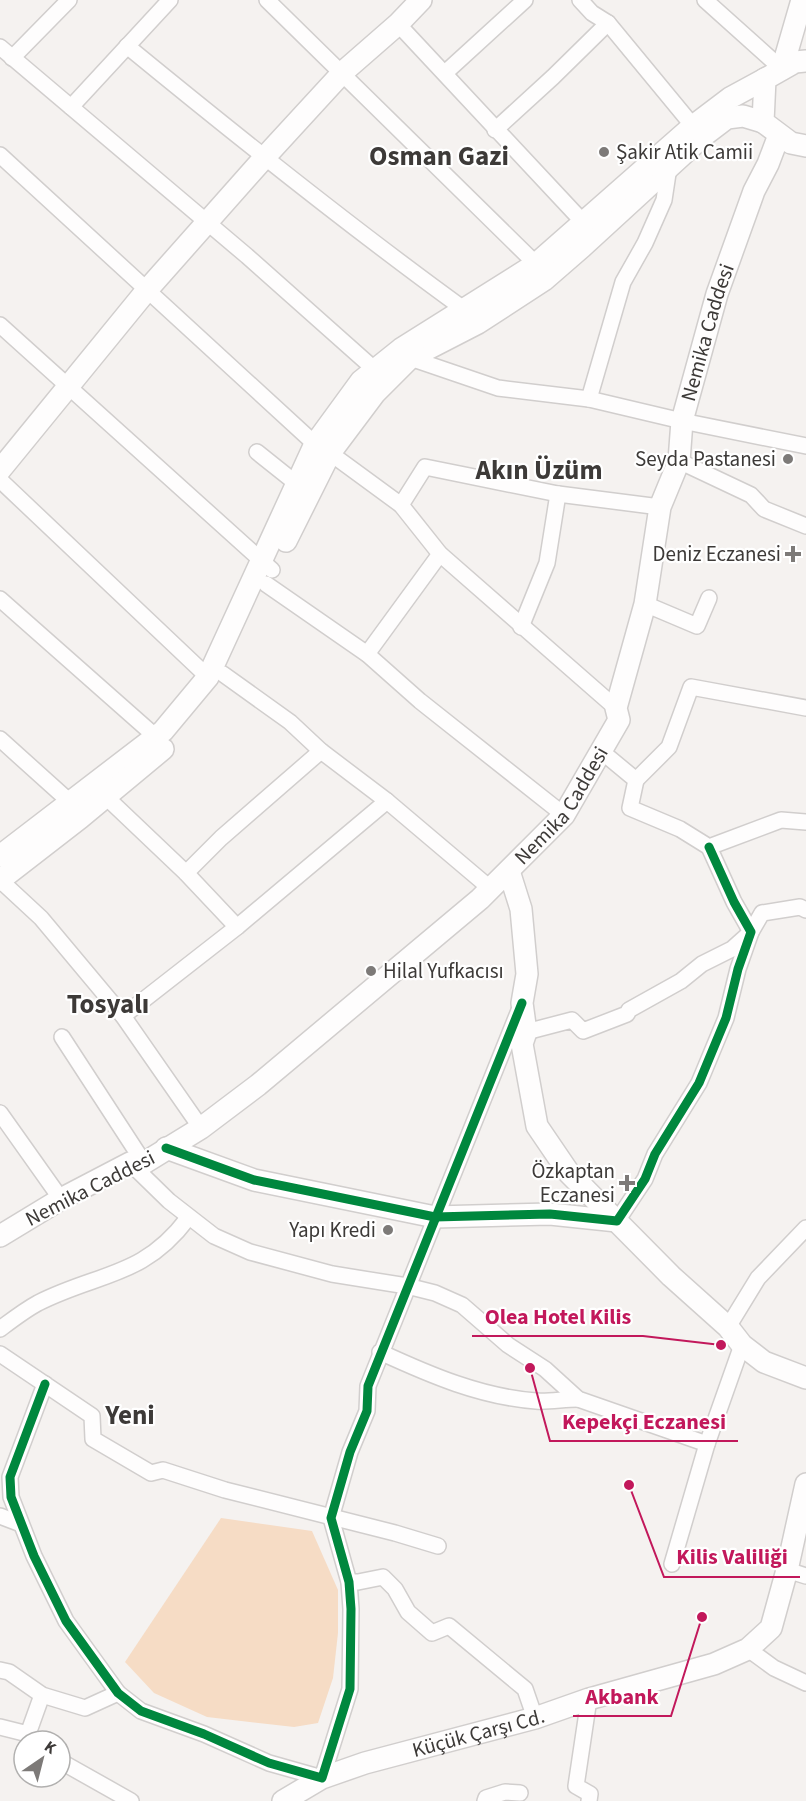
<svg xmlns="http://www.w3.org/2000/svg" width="806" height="1801" font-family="'Source Sans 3',sans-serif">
<rect width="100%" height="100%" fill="#f5f2f0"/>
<path fill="#f6dcc5" d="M 221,1518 L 312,1531 L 338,1590 L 338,1633 L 333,1678 L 318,1723 L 294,1727 L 207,1717 L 154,1693 L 125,1662 Z"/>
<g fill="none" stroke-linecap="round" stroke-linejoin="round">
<g stroke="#d1cecd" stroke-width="18">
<g id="street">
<path d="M 267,0 L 536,264"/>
<path d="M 580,0 L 592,13 L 608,23 L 693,126"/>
<path d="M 705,0 L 782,69"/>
<path d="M 398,24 L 583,222"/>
<path d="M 127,46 C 238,137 349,226 465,310"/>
<path d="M 0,47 L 247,256 L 382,376"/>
<path d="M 12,58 L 69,0"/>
<path d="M 445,73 L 525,0"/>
<path d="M 71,107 L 170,0"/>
<path d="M 495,130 L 553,77 L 608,23"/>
<path d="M 0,155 L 315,444 L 330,453 L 401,505 L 440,554 L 616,708"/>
<path d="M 0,325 L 272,570"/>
<path d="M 410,358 L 498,388 L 589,399 L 682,421 L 806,446"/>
<path d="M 589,399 L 623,282 L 645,243 L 664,200 L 669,167"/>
<path d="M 257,452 L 297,484"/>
<path d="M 679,461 L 751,495 L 764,509 L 806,526"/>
<path d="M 0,480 L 208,677"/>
<path d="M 401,505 L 425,467 L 558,494 L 660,507"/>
<path d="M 266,584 L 367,654 L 420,701 L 564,815"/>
<path d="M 0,599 L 155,736"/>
<path d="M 645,604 L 697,626 L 709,598"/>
<path d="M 521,627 L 547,563 L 558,494"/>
<path d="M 367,654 L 440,554"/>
<path d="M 223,674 L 290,722 L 321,751 L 387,801 L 491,889"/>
<path d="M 0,739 L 70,802"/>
<path d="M 601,751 L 636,780 L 630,808 L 680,829 L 709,847 L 781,820 L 806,822"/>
<path d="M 636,780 L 669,747 L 691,687 L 806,708"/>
<path d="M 105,796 L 186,873 L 237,927"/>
<path d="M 186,873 L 221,838 L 321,751"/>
<path d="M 0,880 L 41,918 L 123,1016 L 201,1128"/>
<path d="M 123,1016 L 237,927 L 387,801"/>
<path d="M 526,1032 L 572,1020 L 583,1031 L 627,1014 L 629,1010 L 681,981 L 702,964 L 732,949 L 751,932 L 762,913 L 800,907 L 806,910"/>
<path d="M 62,1037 L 144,1163"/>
<path d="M 0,1113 L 61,1199"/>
<path d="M 130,1163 L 169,1201 L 214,1236 L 250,1252 L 332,1274 L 407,1286 L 435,1293 L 462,1305 L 508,1345 L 545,1369 L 578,1399 L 707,1444"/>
<path d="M 617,1221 L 645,1179 L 655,1154 L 699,1083 L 726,1018 L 738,969 L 751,932 L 734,902 L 709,847"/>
<path d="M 728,1327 L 758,1278 L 806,1228"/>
<path d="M 0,1329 C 12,1320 25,1310 38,1303 C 99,1272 143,1278 188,1218"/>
<path d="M 380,1352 C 430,1375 481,1397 536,1401 C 549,1402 564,1399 578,1399"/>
<path d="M 0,1354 L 92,1416 L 93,1439 L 151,1473 L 163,1470 L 225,1490 L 395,1533 L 438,1546"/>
<path d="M 45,1384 L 10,1477 L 11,1497 L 34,1556 L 66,1621 L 118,1693 L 141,1711 L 204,1734 L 269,1763 L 322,1778 L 350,1689 L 351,1609 L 349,1582 L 331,1518 L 350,1452 L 367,1411 L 368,1386 L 522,1003"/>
<path d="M 0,1516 L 21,1524"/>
<path d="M 672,1564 L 707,1444 L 742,1345"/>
<path d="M 787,1570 L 806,1576"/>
<path d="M 349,1582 L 358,1582 L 383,1577 L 395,1589 L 408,1612 L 432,1633 L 449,1626 L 525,1689 L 535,1718"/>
<path d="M 748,1649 L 774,1668 L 806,1683"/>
<path d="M 0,1670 L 9,1672 L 42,1695 L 85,1708 L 118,1693"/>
<path d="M 589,1699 L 576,1786 L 590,1794 L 589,1801"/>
<path d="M 0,1727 L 28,1734 L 42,1695"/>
<path d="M 60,1761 L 131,1801"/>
<path d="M 485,1801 L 486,1798 L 505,1792 L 520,1793"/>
</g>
</g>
<g stroke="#d1cecd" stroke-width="24">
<g id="secondary">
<path d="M 806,61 L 795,62 L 765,79 L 763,122 L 791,143 L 806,146"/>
<path d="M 782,69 L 802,0"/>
<path d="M 0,470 L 147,290 L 264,158 L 343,72 L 398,24 L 421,0"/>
<path d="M 286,541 L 330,453 L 375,393 L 410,358 L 478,323 L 544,280 L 582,247 L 702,137 L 727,118 L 743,116 L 763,122"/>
<path d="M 0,856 L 163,731 L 208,677 L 315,444 L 361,381 L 401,349 L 536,264 L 693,126 L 730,98 L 765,79"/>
<path d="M 509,871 L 521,909 L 527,974 L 522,1003 L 526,1032 L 522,1044 L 537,1126 L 569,1173 L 671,1276 L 728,1327 L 742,1345 L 764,1362 L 806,1378"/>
<path d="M 0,880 L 80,818 L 163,749"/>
<path d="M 166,1148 L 254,1180 L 435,1217 L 550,1214 L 617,1221"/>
<path id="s1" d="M 0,1236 L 61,1199 L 130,1163 L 144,1163 L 201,1128 L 258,1085 L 480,899 L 564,815 L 619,720 L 616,708 L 645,604 L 660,507 L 679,461 L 682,421 L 717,294 L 754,191 L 768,164 L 779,135"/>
<path id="s2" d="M 283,1801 L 322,1778 L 365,1763 L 535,1718 L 589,1699 L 714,1664 L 748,1649 L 771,1628 L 787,1570 L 806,1484"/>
</g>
</g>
<use href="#street" stroke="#fefdfd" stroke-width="15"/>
<use href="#secondary" stroke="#fefdfd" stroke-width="21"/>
<g stroke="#fff" stroke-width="13">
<g id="cycleway">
<path d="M 166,1148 L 254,1180 L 435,1217 L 550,1214 L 617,1221 L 645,1179 L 655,1154 L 699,1083 L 726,1018 L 738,969 L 751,932 L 734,902 L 709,847"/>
<path d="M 45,1384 L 10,1477 L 11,1497 L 34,1556 L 66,1621 L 118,1693 L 141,1711 L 204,1734 L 269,1763 L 322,1778 L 350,1689 L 351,1609 L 349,1582 L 331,1518 L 350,1452 L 367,1411 L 368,1386 L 522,1003"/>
</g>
</g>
<use href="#cycleway" stroke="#00873e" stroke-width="9"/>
</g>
<g fill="#7d7a78" stroke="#fff" stroke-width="2">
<circle cx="604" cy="152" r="6"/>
<circle cx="788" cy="459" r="6"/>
<path d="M790 545h6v6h6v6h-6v6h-6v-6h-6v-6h6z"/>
<circle cx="371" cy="971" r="6"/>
<path d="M624 1174h6v6h6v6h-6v6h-6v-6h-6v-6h6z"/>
<circle cx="388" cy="1230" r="6"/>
</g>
<g text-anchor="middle" stroke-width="4.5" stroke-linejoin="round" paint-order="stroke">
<g font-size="21" fill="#3d3a38" stroke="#fff" text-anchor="end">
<text x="616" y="159" text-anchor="start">Şakir Atik Camii</text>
<text x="776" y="466">Seyda Pastanesi</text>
<text x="781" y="561">Deniz Eczanesi</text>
<text x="383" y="978" text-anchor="start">Hilal Yufkacısı</text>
<text x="615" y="1178">Özkaptan<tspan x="615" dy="24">Eczanesi</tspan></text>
<text x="376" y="1237">Yapı Kredi</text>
</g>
<g font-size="21" fill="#3d3a38" stroke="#fff">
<text dy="7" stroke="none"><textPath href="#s1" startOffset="1220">Nemika Caddesi</textPath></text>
<text dy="7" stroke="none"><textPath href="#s1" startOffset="716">Nemika Caddesi</textPath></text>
<text transform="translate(90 1188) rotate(-27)" y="7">Nemika Caddesi</text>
<text dy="7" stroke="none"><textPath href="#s2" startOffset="208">Küçük Çarşı Cd.</textPath></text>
</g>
<g font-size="27" font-weight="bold" fill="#3d3a38" stroke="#fff">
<text x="439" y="165">Osman Gazi</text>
<text x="539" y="479">Akın Üzüm</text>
<text x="108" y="1013">Tosyalı</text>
<text x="130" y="1424">Yeni</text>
</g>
</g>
<path fill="none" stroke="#c2185b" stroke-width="2" d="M721 1345L643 1336H472M530 1368L550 1441H738M629 1485L664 1577H800M702 1617L671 1716H573"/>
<g fill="#c2185b" stroke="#fff" stroke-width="2">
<circle cx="721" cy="1345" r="6"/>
<circle cx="530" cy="1368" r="6"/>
<circle cx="629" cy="1485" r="6"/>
<circle cx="702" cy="1617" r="6"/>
</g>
<g font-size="22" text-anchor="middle" font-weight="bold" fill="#c2185b" stroke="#fff" stroke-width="4.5" stroke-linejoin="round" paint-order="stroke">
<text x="558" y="1324">Olea Hotel Kilis</text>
<text x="644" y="1429">Kepekçi Eczanesi</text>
<text x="732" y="1564">Kilis Valiliği</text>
<text x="622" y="1704">Akbank</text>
</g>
<g transform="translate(42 1759) rotate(35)"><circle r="28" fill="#ffffff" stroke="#b1b0af" stroke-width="1.5"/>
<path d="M0-4.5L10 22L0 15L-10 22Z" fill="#7d7a78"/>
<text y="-9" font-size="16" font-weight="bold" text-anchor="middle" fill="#3d3a38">K</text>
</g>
</svg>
